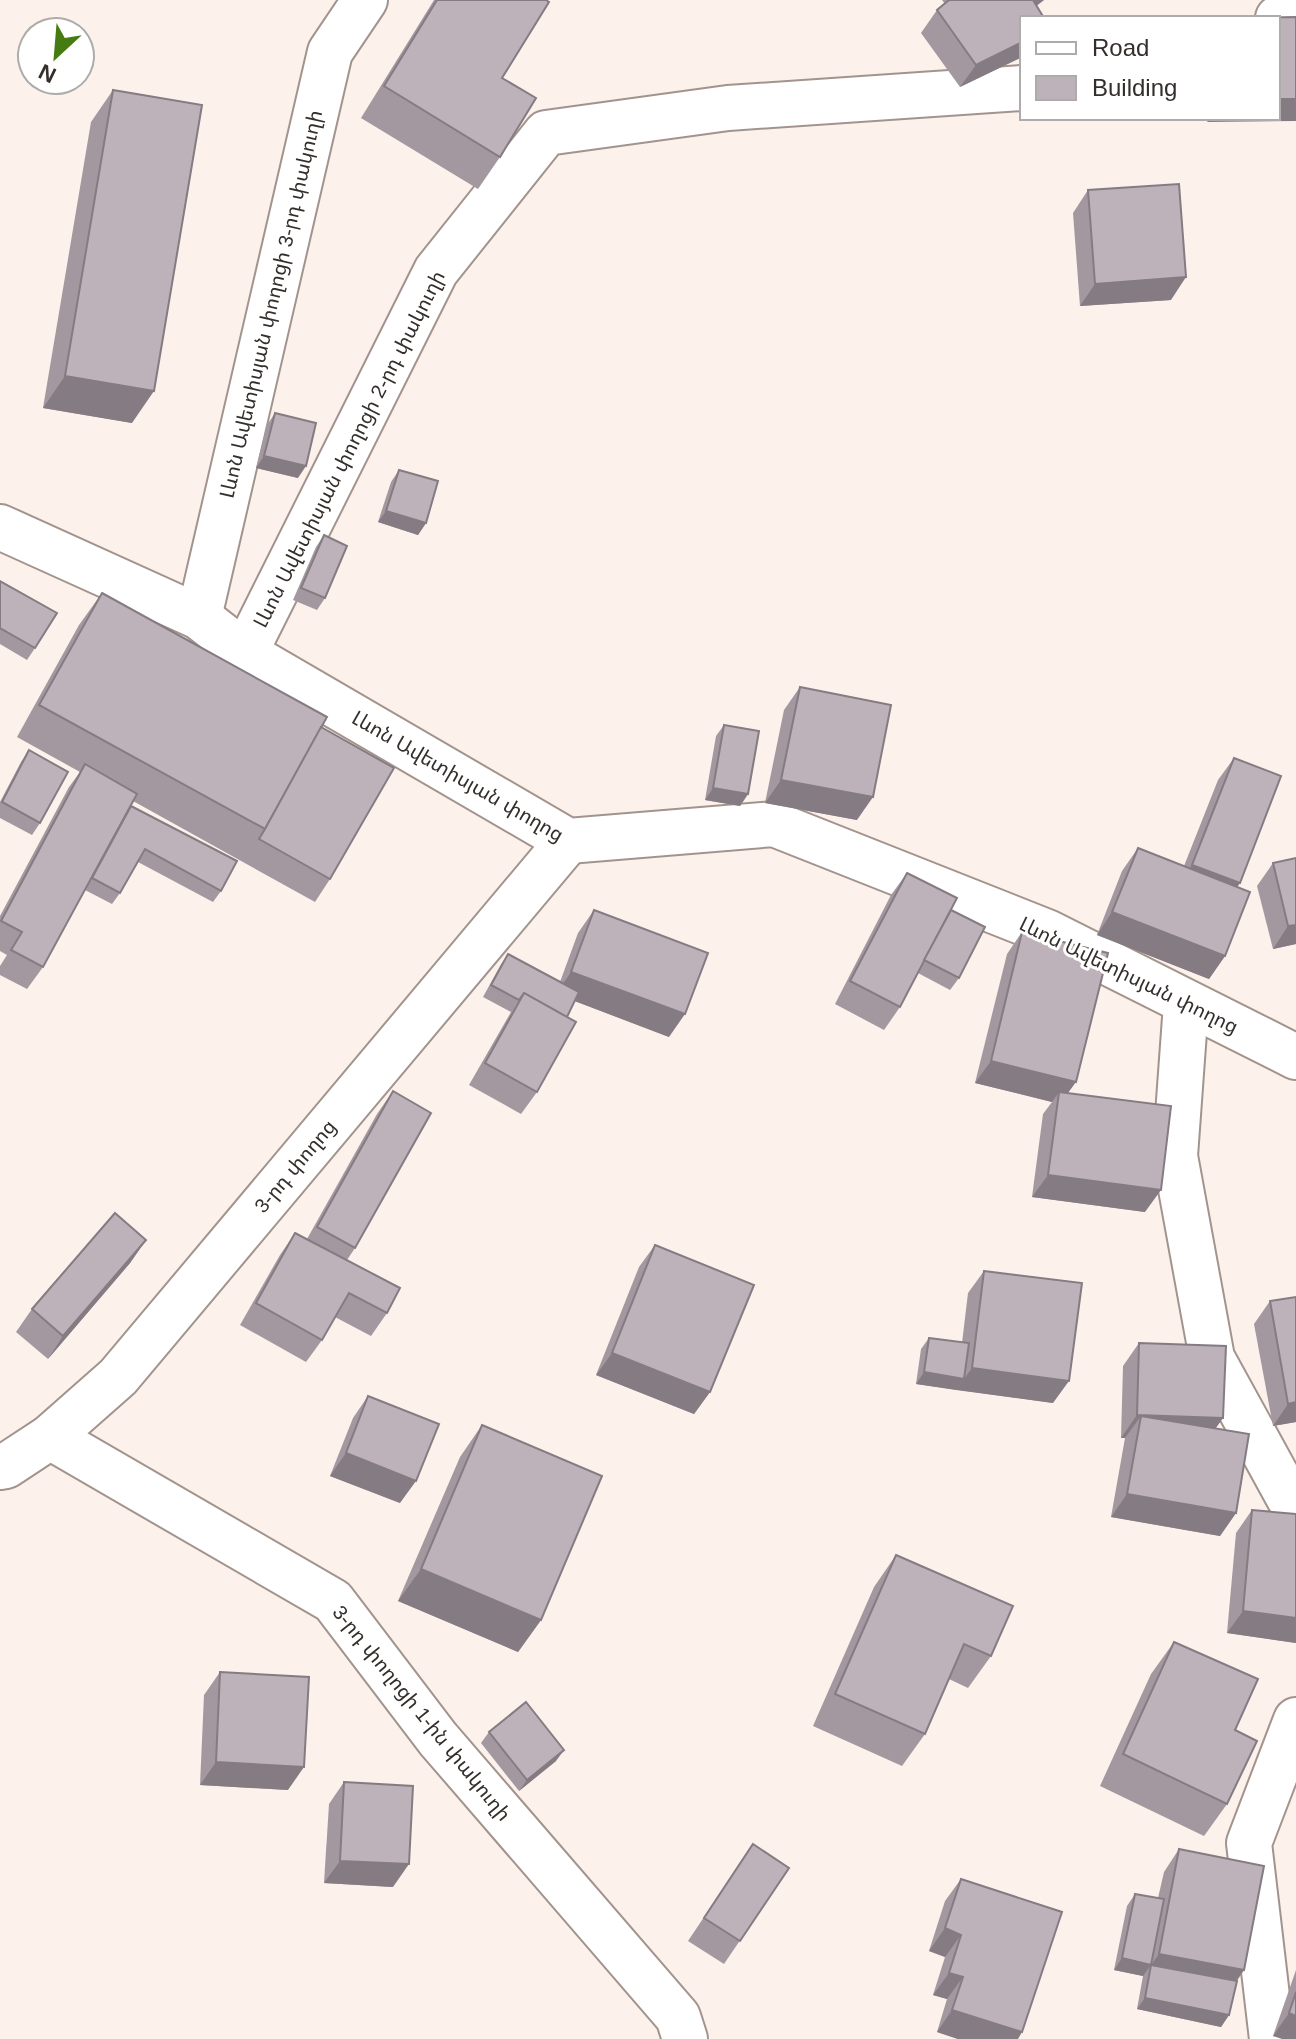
<svg xmlns="http://www.w3.org/2000/svg" width="1296" height="2039" font-family="Arial,'Noto Sans Armenian',sans-serif">
<rect width="100%" height="100%" fill="#fdf1eb"/>
<g fill="none" stroke-linecap="round" stroke-linejoin="round">
<g stroke="#a2948d" stroke-width="48">
<g id="street">
<path d="M 1278,18 L 1296,16"/>
<path d="M 0,527 L 199,617 L 245,653 L 568,841 L 774,824 L 1047,932 L 1296,1057"/>
<path d="M 199,617 L 330,52 L 365,0"/>
<path d="M 245,653 L 436,271 L 546,133 L 728,108 L 1022,88"/>
<path d="M 1186,1004 L 1175,1156 L 1212,1358 L 1296,1511"/>
<path d="M 50,1437 L 333,1601 L 438,1739 L 678,2017 L 685,2039"/>
<path d="M 0,1467 L 6,1466 L 50,1437 L 118,1377 L 568,841"/>
<path d="M 1272,2039 L 1249,1843 L 1296,1720"/>
</g>
</g>
<use href="#street" stroke="#fff" stroke-width="44"/>
</g>
<g fill="#a398a0">
<path d="M 434,0 L 546,0 L 502,78 L 500,157 L 478,189 L 361,118 Z"/>
<path d="M 942,0 L 1044,0 L 1022,18 L 1022,57 L 960,87 L 921,33 L 937,10 L 945,4 Z"/>
<path d="M 113,90 L 132,423 L 43,408 L 91,122 Z"/>
<path d="M 1088,190 L 1171,300 L 1080,306 L 1073,213 Z"/>
<path d="M 275,413 L 298,478 L 256,468 L 267,425 Z"/>
<path d="M 399,470 L 426,523 L 418,535 L 378,522 L 391,482 Z"/>
<path d="M 324,535 L 325,598 L 317,610 L 293,600 L 316,547 Z"/>
<path d="M 0,581 L 35,648 L 27,660 L 0,644 Z"/>
<path d="M 102,593 L 321,727 L 330,879 L 315,902 L 133,801 L 131,806 L 221,891 L 213,902 L 138,862 L 120,893 L 112,904 L 85,890 L 43,967 L 27,989 L 0,975 L 0,966 L 7,955 L 0,951 L 0,916 L 69,787 L 80,772 L 17,737 L 79,625 Z"/>
<path d="M 800,687 L 857,820 L 765,803 L 784,710 Z"/>
<path d="M 724,725 L 748,794 L 740,806 L 705,800 L 716,736 Z"/>
<path d="M 29,750 L 40,823 L 32,835 L 0,818 L 0,802 L 21,762 Z"/>
<path d="M 1234,758 L 1237,887 L 1225,956 L 1209,979 L 1097,935 L 1122,871 L 1138,848 L 1184,866 L 1218,780 Z"/>
<path d="M 1296,858 L 1296,944 L 1273,949 L 1257,886 L 1273,863 Z"/>
<path d="M 907,873 L 951,910 L 959,978 L 950,990 L 918,973 L 900,1007 L 884,1030 L 835,1004 L 891,895 Z"/>
<path d="M 594,910 L 669,1037 L 575,1001 L 567,1017 L 537,1092 L 521,1114 L 469,1085 L 511,1012 L 483,997 L 500,966 L 508,954 L 560,982 L 578,933 Z"/>
<path d="M 1022,932 L 1068,1093 L 1145,1212 L 1032,1197 L 1043,1114 L 1052,1102 L 975,1083 L 1007,954 Z"/>
<path d="M 393,1091 L 355,1248 L 347,1260 L 387,1313 L 371,1336 L 335,1317 L 322,1340 L 306,1362 L 240,1325 L 280,1255 L 295,1233 L 307,1239 L 377,1114 Z"/>
<path d="M 146,1240 L 130,1263 L 48,1359 L 16,1332 L 32,1309 Z"/>
<path d="M 655,1245 L 710,1392 L 694,1414 L 596,1375 L 639,1267 Z"/>
<path d="M 984,1271 L 1053,1403 L 916,1384 L 921,1349 L 929,1338 L 962,1343 L 968,1293 Z"/>
<path d="M 1270,1301 L 1296,1422 L 1273,1426 L 1254,1324 Z"/>
<path d="M 1139,1343 L 1223,1418 L 1215,1429 L 1236,1513 L 1220,1536 L 1111,1517 L 1125,1438 L 1121,1438 L 1123,1366 Z"/>
<path d="M 368,1396 L 400,1503 L 330,1476 L 353,1418 Z"/>
<path d="M 482,1425 L 541,1620 L 518,1652 L 398,1601 L 460,1457 Z"/>
<path d="M 1252,1510 L 1296,1514 L 1296,1643 L 1227,1633 L 1236,1533 Z"/>
<path d="M 896,1555 L 991,1656 L 968,1688 L 949,1679 L 925,1734 L 902,1766 L 813,1726 L 874,1587 Z"/>
<path d="M 1174,1642 L 1235,1730 L 1227,1804 L 1204,1836 L 1100,1786 L 1151,1674 Z"/>
<path d="M 220,1672 L 288,1790 L 200,1785 L 204,1695 Z"/>
<path d="M 489,1732 L 556,1761 L 519,1791 L 481,1743 Z"/>
<path d="M 344,1782 L 393,1887 L 324,1883 L 329,1804 Z"/>
<path d="M 753,1844 L 789,1868 L 724,1964 L 688,1941 Z"/>
<path d="M 1179,1849 L 1244,1970 L 1237,1981 L 1229,2015 L 1221,2027 L 1137,2009 L 1143,1976 L 1114,1970 L 1127,1906 L 1135,1894 L 1158,1898 L 1164,1872 Z"/>
<path d="M 961,1879 L 1018,2039 L 958,2039 L 937,2032 L 947,1999 L 933,1995 L 945,1957 L 929,1951 L 945,1901 Z"/>
<path d="M 1296,1970 L 1296,2039 L 1273,2036 Z"/>
</g>
<g fill="#847c82">
<path d="M 1030,0 L 1044,0 L 1016,20 Z"/>
<path d="M 1022,42 L 1022,57 L 960,87 L 976,65 Z"/>
<path d="M 1278,99 L 1296,99 L 1296,121 L 1207,122 L 1210,118 L 1278,118 Z"/>
<path d="M 1186,277 L 1171,300 L 1080,306 L 1095,284 Z"/>
<path d="M 65,376 L 154,391 L 132,423 L 43,408 Z"/>
<path d="M 264,456 L 306,466 L 298,478 L 256,468 Z"/>
<path d="M 386,511 L 426,523 L 418,535 L 378,522 Z"/>
<path d="M 781,780 L 873,797 L 857,820 L 765,803 Z"/>
<path d="M 713,788 L 748,794 L 740,806 L 705,800 Z"/>
<path d="M 1192,865 L 1240,883 L 1224,906 L 1176,887 Z"/>
<path d="M 1112,912 L 1225,956 L 1209,979 L 1097,935 Z"/>
<path d="M 1296,925 L 1296,944 L 1273,949 L 1288,926 Z"/>
<path d="M 571,972 L 685,1014 L 669,1037 L 556,994 Z"/>
<path d="M 991,1061 L 1076,1082 L 1060,1104 L 1059,1092 L 1052,1102 L 975,1083 Z"/>
<path d="M 1048,1175 L 1161,1190 L 1145,1212 L 1032,1197 Z"/>
<path d="M 146,1240 L 130,1263 L 48,1359 L 63,1336 Z"/>
<path d="M 612,1353 L 710,1392 L 694,1414 L 596,1375 Z"/>
<path d="M 972,1368 L 1069,1381 L 1053,1403 L 956,1390 Z"/>
<path d="M 924,1372 L 964,1379 L 956,1390 L 916,1384 Z"/>
<path d="M 1296,1402 L 1296,1422 L 1273,1426 L 1288,1404 Z"/>
<path d="M 1137,1415 L 1223,1418 L 1207,1440 L 1141,1416 L 1125,1438 L 1121,1438 Z"/>
<path d="M 346,1453 L 416,1481 L 400,1503 L 330,1476 Z"/>
<path d="M 1127,1494 L 1236,1513 L 1220,1536 L 1111,1517 Z"/>
<path d="M 421,1569 L 541,1620 L 518,1652 L 398,1601 Z"/>
<path d="M 1243,1611 L 1296,1618 L 1296,1643 L 1227,1633 Z"/>
<path d="M 564,1750 L 556,1761 L 519,1791 L 527,1780 Z"/>
<path d="M 216,1762 L 304,1767 L 288,1790 L 200,1785 Z"/>
<path d="M 340,1861 L 409,1864 L 393,1887 L 324,1883 Z"/>
<path d="M 945,1928 L 961,1935 L 945,1957 L 929,1951 Z"/>
<path d="M 1159,1954 L 1244,1970 L 1228,1992 L 1151,1965 Z"/>
<path d="M 1122,1958 L 1151,1965 L 1143,1976 L 1114,1970 Z"/>
<path d="M 949,1973 L 963,1977 L 947,1999 L 933,1995 Z"/>
<path d="M 1145,1998 L 1229,2015 L 1221,2027 L 1137,2009 Z"/>
<path d="M 952,2010 L 1022,2032 L 1018,2039 L 958,2039 L 937,2032 Z"/>
<path d="M 1289,2013 L 1296,2016 L 1296,2039 L 1282,2039 L 1273,2036 Z"/>
</g>
<g fill="#bdb1ba" stroke="#847c82" stroke-width="2">
<path d="M 437,0 L 546,0 L 549,2 L 502,78 L 536,98 L 500,157 L 384,86 Z"/>
<path d="M 949,0 L 1033,0 L 1044,18 L 1022,18 L 1022,42 L 976,65 L 937,10 Z"/>
<path d="M 1296,17 L 1296,99 L 1278,99 L 1278,18 L 1233,18 Z"/>
<path d="M 113,90 L 202,105 L 154,391 L 65,376 Z"/>
<path d="M 1179,184 L 1186,277 L 1095,284 L 1088,190 Z"/>
<path d="M 275,413 L 316,423 L 306,466 L 264,456 Z"/>
<path d="M 399,470 L 438,481 L 426,523 L 386,511 Z"/>
<path d="M 324,535 L 347,546 L 325,598 L 301,588 Z"/>
<path d="M 0,581 L 57,613 L 35,648 L 0,628 Z"/>
<path d="M 102,593 L 327,717 L 265,829 L 39,705 Z"/>
<path d="M 800,687 L 891,705 L 873,797 L 781,780 Z"/>
<path d="M 724,725 L 759,731 L 748,794 L 713,788 Z"/>
<path d="M 321,727 L 394,768 L 330,879 L 259,839 L 265,829 Z"/>
<path d="M 29,750 L 68,772 L 40,823 L 2,802 Z"/>
<path d="M 1234,758 L 1281,776 L 1240,883 L 1192,865 Z"/>
<path d="M 85,764 L 137,794 L 43,967 L 11,950 L 22,932 L 1,921 Z"/>
<path d="M 131,806 L 237,861 L 221,891 L 145,849 L 120,893 L 92,878 Z"/>
<path d="M 1138,848 L 1250,892 L 1225,956 L 1112,912 Z"/>
<path d="M 1296,858 L 1296,925 L 1288,926 L 1273,863 Z"/>
<path d="M 907,873 L 957,898 L 900,1007 L 850,981 Z"/>
<path d="M 594,910 L 708,953 L 685,1014 L 571,972 Z"/>
<path d="M 951,910 L 985,927 L 959,978 L 924,960 Z"/>
<path d="M 1022,932 L 1108,953 L 1076,1082 L 991,1061 Z"/>
<path d="M 508,954 L 579,992 L 567,1017 L 524,993 L 519,1000 L 491,985 Z"/>
<path d="M 524,993 L 576,1022 L 537,1092 L 485,1063 Z"/>
<path d="M 393,1091 L 431,1113 L 355,1248 L 317,1227 Z"/>
<path d="M 1059,1092 L 1171,1106 L 1161,1190 L 1048,1175 Z"/>
<path d="M 115,1213 L 146,1240 L 63,1336 L 32,1309 Z"/>
<path d="M 295,1233 L 400,1288 L 387,1313 L 349,1293 L 322,1340 L 256,1303 Z"/>
<path d="M 655,1245 L 754,1285 L 710,1392 L 612,1353 Z"/>
<path d="M 984,1271 L 1082,1283 L 1069,1381 L 972,1368 Z"/>
<path d="M 1296,1297 L 1296,1402 L 1288,1404 L 1270,1301 Z"/>
<path d="M 929,1338 L 969,1343 L 964,1379 L 924,1372 Z"/>
<path d="M 1139,1343 L 1226,1346 L 1223,1418 L 1137,1415 Z"/>
<path d="M 368,1396 L 439,1424 L 416,1481 L 346,1453 Z"/>
<path d="M 1141,1416 L 1249,1434 L 1236,1513 L 1127,1494 Z"/>
<path d="M 482,1425 L 602,1476 L 541,1620 L 421,1569 Z"/>
<path d="M 1252,1510 L 1296,1514 L 1296,1618 L 1243,1611 Z"/>
<path d="M 896,1555 L 1013,1606 L 991,1656 L 964,1644 L 925,1734 L 835,1694 Z"/>
<path d="M 1174,1642 L 1258,1679 L 1235,1730 L 1257,1741 L 1227,1804 L 1123,1754 Z"/>
<path d="M 220,1672 L 309,1677 L 304,1767 L 216,1762 Z"/>
<path d="M 526,1702 L 564,1750 L 527,1780 L 489,1732 Z"/>
<path d="M 344,1782 L 413,1786 L 409,1864 L 340,1861 Z"/>
<path d="M 753,1844 L 789,1868 L 740,1941 L 704,1918 Z"/>
<path d="M 1179,1849 L 1264,1866 L 1244,1970 L 1159,1954 Z"/>
<path d="M 961,1879 L 1062,1912 L 1022,2032 L 952,2010 L 963,1977 L 949,1973 L 961,1935 L 945,1928 Z"/>
<path d="M 1135,1894 L 1164,1899 L 1151,1965 L 1122,1958 Z"/>
<path d="M 1151,1965 L 1237,1981 L 1229,2015 L 1145,1998 Z"/>
<path d="M 1296,1992 L 1296,2016 L 1289,2013 Z"/>
</g>
<g text-anchor="middle" stroke-width="6" stroke-linejoin="round" paint-order="stroke">
<g font-size="20" fill="#342f2c" stroke="#fff">
<text transform="translate(271 304) rotate(-77)" y="7">Լևոն Ավետիսյան փողոցի 3-րդ փակուղի</text>
<text transform="translate(349 449) rotate(-63)" y="7">Լևոն Ավետիսյան փողոցի 2-րդ փակուղի</text>
<text transform="translate(458 776) rotate(30)" y="7">Լևոն Ավետիսյան փողոց</text>
<text transform="translate(1129 975) rotate(26)" y="7">Լևոն Ավետիսյան փողոց</text>
<text transform="translate(295 1166) rotate(-50)" y="7">3-րդ փողոց</text>
<text transform="translate(422 1713) rotate(51)" y="7">3-րդ փողոցի 1-ին փակուղի</text>
</g>
</g>
<rect x="1020" y="16" width="260" height="104" fill="#ffffff" stroke="#aeacab" stroke-width="2"/>
<rect x="1036" y="42" width="40" height="12" fill="#ffffff" stroke="#aeacab" stroke-width="2"/>
<text x="1092" y="56" font-size="24" fill="#342f2c">Road</text>
<rect x="1036" y="76" width="40" height="24" fill="#bdb1ba" stroke="#aeacab" stroke-width="2"/>
<text x="1092" y="96" font-size="24" fill="#342f2c">Building</text>
<g transform="translate(56 56) rotate(206)"><circle r="38" fill="#ffffff" stroke="#aeacab" stroke-width="2"/>
<path d="M0-6L14 30L0 20L-14 30Z" fill="#457b10"/>
<text y="-12" font-size="22" font-weight="bold" text-anchor="middle" fill="#342f2c">N</text>
</g>
</svg>
